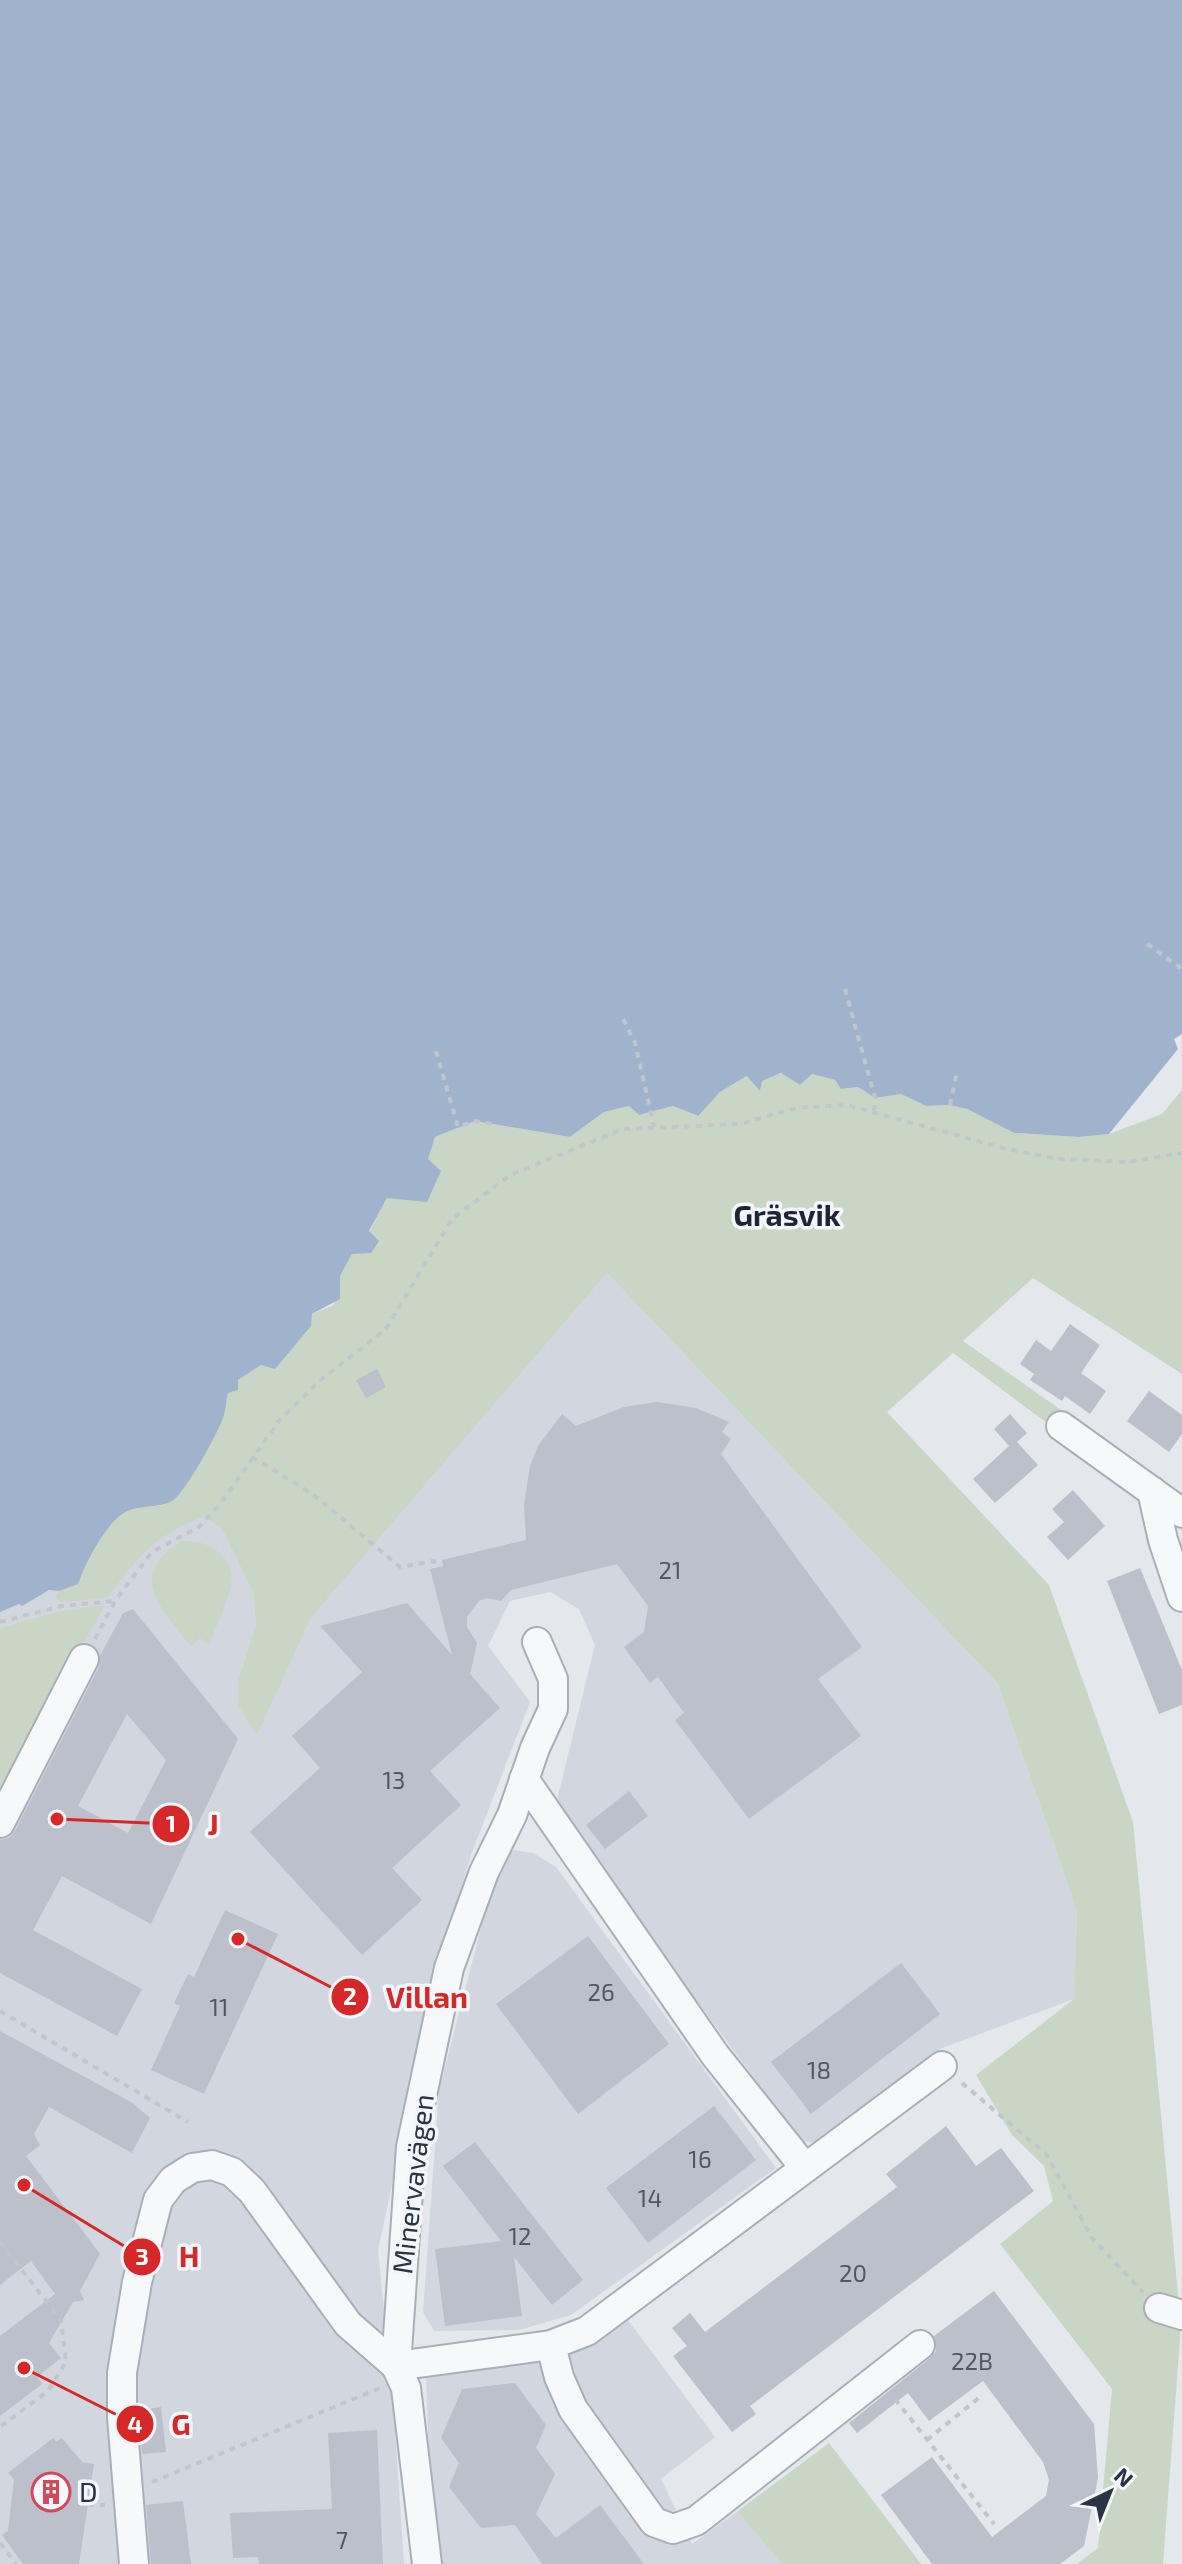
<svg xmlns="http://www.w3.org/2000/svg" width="1182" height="2564" font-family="'Exo 2',sans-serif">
<rect width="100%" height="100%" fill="#e4e7ec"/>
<g fill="#d2d6de">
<path d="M 607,1273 L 998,1684 L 1077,1911 L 1074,1999 L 942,2048 L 818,2142 L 801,2142 L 555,1808 L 595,1645 L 579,1609 L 550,1592 L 510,1601 L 488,1646 L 530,1702 L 471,1855 L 440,1959 L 378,2250 L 393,2401 L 404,2564 L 0,2564 L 0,1612 L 19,1603 L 22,1605 L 49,1590 L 59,1591 L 100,1541 L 205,1515 L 222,1529 L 253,1592 L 256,1625 L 238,1680 L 257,1736 L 311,1618 Z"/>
<path d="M 513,1850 L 533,1853 L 556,1867 L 776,2168 L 571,2315 L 519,2330 L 434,2331 L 423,2312 L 439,2091 L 497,1866 Z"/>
<path d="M 628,2320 L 715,2437 L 661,2479 L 692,2544 L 738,2511 L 782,2564 L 433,2564 L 426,2377 L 456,2364 L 532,2360 L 576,2351 Z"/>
</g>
<g fill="#c9d6c5">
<path d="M 782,1073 L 800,1085 L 812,1074 L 835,1080 L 842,1089 L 858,1087 L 875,1098 L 901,1094 L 926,1106 L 950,1105 L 967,1109 L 1014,1133 L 1079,1137 L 1109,1134 L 1162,1114 L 1182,1090 L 1182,1374 L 1033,1278 L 963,1341 L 1061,1410 L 1051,1426 L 953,1353 L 887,1412 L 1049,1585 L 1133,1822 L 1181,2325 L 1163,2564 L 1077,2564 L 1098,2548 L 1112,2389 L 1000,2244 L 1053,2201 L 1044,2166 L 1012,2135 L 976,2075 L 1074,1999 L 1077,1911 L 998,1684 L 607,1273 L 311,1618 L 257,1736 L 238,1705 L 238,1680 L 256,1625 L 253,1592 L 222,1529 L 205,1516 C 155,1536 139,1554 108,1598 L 62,1602 L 55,1598 L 59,1591 L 78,1584 C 84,1566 107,1522 123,1512 C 134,1506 149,1507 162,1505 L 223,1417 L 228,1393 L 238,1380 L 261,1365 L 312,1314 L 334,1305 L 340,1276 L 352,1254 L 369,1232 L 387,1198 L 428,1159 L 435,1137 L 475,1121 L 570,1137 L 604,1112 L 629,1106 L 639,1115 L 673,1106 L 697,1116 L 720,1092 L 748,1076 L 760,1091 L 762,1081 Z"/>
<path d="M 184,1541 C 209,1540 236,1557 231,1586 C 229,1599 214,1631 209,1645 L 200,1638 L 191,1647 C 181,1633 157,1606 153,1590 C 147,1568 165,1549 184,1541 Z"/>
<path d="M 95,1606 L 104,1606 L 0,1803 L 0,1628 L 62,1611 Z"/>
<path d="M 829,2443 L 921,2564 L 782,2564 L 740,2514 L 738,2511 Z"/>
</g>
<path fill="#9fb4cc" d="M 0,0 L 1182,0 L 1182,1034 L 1174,1039 L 1178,1049 L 1109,1134 L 1079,1137 L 1014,1133 L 967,1109 L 950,1105 L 926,1106 L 901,1094 L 875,1098 L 858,1087 L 841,1089 L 835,1080 L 812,1074 L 800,1085 L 781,1073 L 762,1081 L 760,1091 L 747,1076 L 720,1092 L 698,1116 L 673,1106 L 639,1115 L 629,1106 L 604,1112 L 570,1137 L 475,1121 L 435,1137 L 428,1159 L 441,1171 L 427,1202 L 387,1198 L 369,1231 L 379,1241 L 371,1253 L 352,1254 L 340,1276 L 340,1299 L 312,1314 L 311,1326 L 275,1369 L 261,1365 L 238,1380 L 238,1390 L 228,1393 C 226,1401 226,1410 223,1418 C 218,1433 184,1495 172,1501 C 159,1508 144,1505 130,1510 C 109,1516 85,1564 78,1584 L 59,1591 L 49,1590 L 22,1606 L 19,1604 L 0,1612 Z"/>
<g fill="#bbc0ca" fill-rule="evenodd">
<path d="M 1070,1324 L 1100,1345 L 1081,1373 L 1106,1391 L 1090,1414 L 1065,1396 L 1062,1401 L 1030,1380 L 1034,1374 L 1020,1364 L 1036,1340 L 1051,1351 Z"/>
<path d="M 377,1369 L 386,1387 L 366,1398 L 356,1380 Z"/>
<path d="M 1149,1391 L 1182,1415 L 1182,1434 L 1169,1452 L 1127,1421 Z"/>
<path d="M 657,1402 L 696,1408 L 729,1422 L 722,1432 L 731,1439 L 721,1454 L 862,1647 L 818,1679 L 861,1736 L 749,1819 L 675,1720 L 684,1713 L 658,1677 L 650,1683 L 624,1647 L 644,1632 L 648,1606 L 617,1564 L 511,1590 L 501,1601 L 487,1598 L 479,1601 L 467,1617 L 467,1627 L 477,1643 L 470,1674 L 500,1708 L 430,1771 L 461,1805 L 392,1868 L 422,1900 L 362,1955 L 250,1832 L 320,1768 L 292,1736 L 362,1672 L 320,1626 L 407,1603 L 452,1655 L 430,1569 L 443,1566 L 442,1560 L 526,1540 L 524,1505 L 530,1466 L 538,1446 L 562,1414 L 576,1426 L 624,1407 Z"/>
<path d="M 1010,1414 L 1027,1433 L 1017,1442 L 1038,1465 L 995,1503 L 973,1479 L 1009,1446 L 994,1429 Z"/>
<path d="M 1073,1490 L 1105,1526 L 1068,1560 L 1047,1537 L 1064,1522 L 1052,1509 Z"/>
<path d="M 1140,1568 L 1182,1670 L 1182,1705 L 1159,1714 L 1107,1581 Z"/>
<path d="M 133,1609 L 238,1739 L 151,1924 L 62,1876 L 33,1930 L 142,1989 L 117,2036 L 0,1973 L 0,1840 L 9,1838 L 15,1831 L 99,1667 L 100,1656 L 123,1613 ZM 127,1714 L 166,1760 L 128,1833 L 78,1806 Z"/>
<path d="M 629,1791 L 648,1816 L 605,1849 L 586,1825 Z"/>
<path d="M 225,1910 L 278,1934 L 204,2094 L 151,2070 L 180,2006 L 174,2003 L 188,1974 L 194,1977 Z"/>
<path d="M 588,1936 L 669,2044 L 578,2114 L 496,2004 Z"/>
<path d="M 901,1963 L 940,2014 L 811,2114 L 771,2062 Z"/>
<path d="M 0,2031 L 131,2102 L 150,2118 L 132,2153 L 49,2107 L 34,2134 L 40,2145 L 26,2156 L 100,2254 L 80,2291 L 84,2300 L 73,2302 L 49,2343 L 61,2358 L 37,2377 L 42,2384 L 0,2416 L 0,2336 L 55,2294 L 31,2261 L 0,2285 Z"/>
<path d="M 714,2106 L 756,2160 L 648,2243 L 606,2188 Z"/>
<path d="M 946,2126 L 976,2166 L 1001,2148 L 1034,2191 L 750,2406 L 756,2414 L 732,2432 L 673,2356 L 687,2346 L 672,2328 L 690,2313 L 705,2332 L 897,2187 L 886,2174 Z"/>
<path d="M 475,2142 L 583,2280 L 552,2305 L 514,2257 L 522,2316 L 445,2326 L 435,2249 L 501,2241 L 443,2166 Z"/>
<path d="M 994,2291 L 1094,2424 L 1098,2478 L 1084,2546 L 1060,2564 L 932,2564 L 881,2495 L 932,2457 L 992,2537 L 1046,2496 L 1049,2480 L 1043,2462 L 983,2381 L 929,2421 L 908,2393 L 857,2433 L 849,2423 L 930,2358 L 936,2351 L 934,2336 Z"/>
<path d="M 515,2383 L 546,2425 L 536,2448 L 555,2474 L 536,2514 L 556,2538 L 600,2505 L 644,2564 L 542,2564 L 515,2525 L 481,2528 L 449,2487 L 459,2463 L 441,2438 L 462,2389 Z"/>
<path d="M 161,2407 L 166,2452 L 142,2454 L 139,2410 Z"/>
<path d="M 377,2430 L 383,2564 L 259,2564 L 258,2557 L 233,2558 L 230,2513 L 332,2509 L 328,2433 Z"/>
<path d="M 53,2438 L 56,2442 L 62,2438 L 82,2462 L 94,2464 L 79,2564 L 23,2564 L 2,2535 L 8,2531 L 14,2479 L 8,2473 Z"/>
<path d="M 183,2501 L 191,2564 L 151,2564 L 146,2505 Z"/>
</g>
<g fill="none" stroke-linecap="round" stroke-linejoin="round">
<g stroke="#a9aeb7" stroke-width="32">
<g id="minor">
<path d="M 1061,1426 L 1182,1513"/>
<path d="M 1152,1491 L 1163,1540 L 1182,1597"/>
<path d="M 524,1779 L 715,2055 L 805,2168"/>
<path d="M 0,1823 L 84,1659"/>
<path d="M 1159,2308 L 1182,2315"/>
<path d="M 551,2345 L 559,2377 L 573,2409 L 654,2522 L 673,2529 L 696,2521 L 920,2345"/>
<path d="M 134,2564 L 122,2417 L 122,2373 L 137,2282 L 158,2200 L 173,2180 L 192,2168 L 212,2165 L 232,2172 L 252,2191 L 348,2324 L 396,2366 L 551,2345 L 587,2331 L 942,2066"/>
<path d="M 427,2564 L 406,2388 L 396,2366 L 411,2147 L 449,1968 L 484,1872 L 512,1815 L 535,1748 L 553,1709 L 553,1679 L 537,1642"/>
</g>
</g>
<g stroke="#c2c5cb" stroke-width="4" stroke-dasharray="6 6" stroke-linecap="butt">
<path d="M 1147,944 L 1182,969"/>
<path d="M 845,989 L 875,1098 L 874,1113"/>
<path d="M 623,1019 L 635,1043 L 654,1127"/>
<path d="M 436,1051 L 458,1127 L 475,1121 L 498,1125"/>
<path d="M 950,1105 L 957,1071"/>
<path d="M 252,1457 L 314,1495 L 400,1567 L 434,1561 L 436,1568"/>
<path d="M 0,1622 L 61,1606 L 115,1601"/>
<path d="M 95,1639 L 115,1601 L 152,1552 L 199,1527 L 221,1503 L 278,1422 L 317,1383 L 386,1329 L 452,1219 L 510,1175 L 623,1129 L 740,1124 L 796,1108 L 846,1105 L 1003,1148 L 1057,1159 L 1127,1162 L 1182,1153"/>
<path d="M 0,2011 L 188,2122"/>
<path d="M 962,2083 L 1046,2154 L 1092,2238 L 1143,2292"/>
<path d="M 0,2242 L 61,2320 L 66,2362 L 48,2391 L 0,2427"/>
<path d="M 895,2399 L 994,2524"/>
<path d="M 927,2440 L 980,2397"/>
<path d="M 152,2482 L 380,2388"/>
<path d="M 88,2505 L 105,2505"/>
<path d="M 0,2543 L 16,2564"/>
</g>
<use href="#minor" stroke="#f7f8fa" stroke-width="28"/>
</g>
<defs>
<g id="building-ring" transform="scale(2)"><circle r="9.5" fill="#f4f6f9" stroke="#d1495b" stroke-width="1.5"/><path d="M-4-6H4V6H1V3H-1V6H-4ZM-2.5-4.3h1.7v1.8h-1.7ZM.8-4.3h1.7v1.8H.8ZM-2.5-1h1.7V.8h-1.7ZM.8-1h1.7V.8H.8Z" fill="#d1495b"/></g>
</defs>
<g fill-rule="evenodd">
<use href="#building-ring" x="51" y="2492"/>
</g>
<g text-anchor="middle" stroke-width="7" stroke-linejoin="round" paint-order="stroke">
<g font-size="24" fill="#4f5766">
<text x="670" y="1579">21</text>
<text x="394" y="1789">13</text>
<text x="601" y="2001">26</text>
<text x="219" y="2016">11</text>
<text x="819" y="2079">18</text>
<text x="700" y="2168">16</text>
<text x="650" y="2207">14</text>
<text x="520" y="2245">12</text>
<text x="853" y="2282">20</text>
<text x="972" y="2370">22B</text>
<text x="342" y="2549">7</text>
</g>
<g font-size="28" fill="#2b3445" stroke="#f4f6f9">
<text transform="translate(413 2184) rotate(-83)" y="10">Minervavägen</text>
</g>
<g font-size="28" fill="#2b3445" stroke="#f4f6f9" text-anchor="start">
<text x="79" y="2502">D</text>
</g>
<g font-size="30" font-weight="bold" fill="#1d2536" stroke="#f4f6f9">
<text x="787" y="1226">Gräsvik</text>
</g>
</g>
<path fill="none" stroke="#d62828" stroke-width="3" d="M57 1819L171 1824M238 1939L350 1997M24 2185L142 2257M24 2368L135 2424"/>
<g fill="#d62828" stroke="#f4f6f9" stroke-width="3">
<circle cx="57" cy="1819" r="8"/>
<circle cx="238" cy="1939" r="8"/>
<circle cx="24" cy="2185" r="8"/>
<circle cx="24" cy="2368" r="8"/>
<circle cx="171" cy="1824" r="20"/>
<circle cx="350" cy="1997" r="20"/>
<circle cx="142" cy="2257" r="20"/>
<circle cx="135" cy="2424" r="20"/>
</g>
<g font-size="24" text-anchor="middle" font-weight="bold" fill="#fff">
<text x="171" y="1832">1</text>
<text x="350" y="2005">2</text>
<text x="142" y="2265">3</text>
<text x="135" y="2433">4</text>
</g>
<g font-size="30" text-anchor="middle" font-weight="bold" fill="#d62828" stroke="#f4f6f9" stroke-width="7" stroke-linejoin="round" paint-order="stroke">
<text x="213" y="1835">J</text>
<text x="427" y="2008">Villan</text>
<text x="189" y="2267">H</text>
<text x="181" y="2435">G</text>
</g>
<g transform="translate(1110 2492) rotate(43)" stroke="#f4f6f9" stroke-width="6" paint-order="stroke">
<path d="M0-6L14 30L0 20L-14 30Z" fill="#2b3445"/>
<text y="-12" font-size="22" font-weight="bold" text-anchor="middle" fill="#2b3445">N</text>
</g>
</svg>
